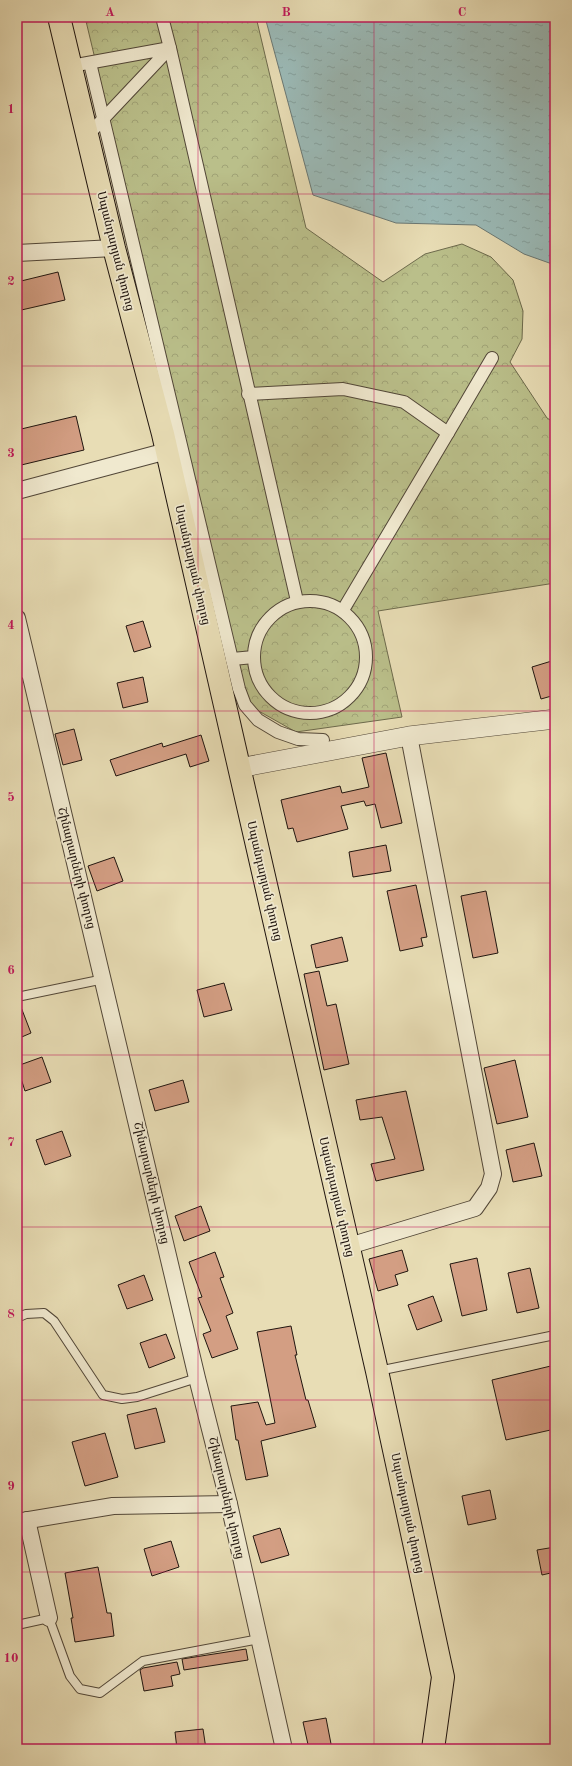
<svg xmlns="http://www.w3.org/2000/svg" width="572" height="1766" font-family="'Old Standard TT','Noto Serif Armenian',serif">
<defs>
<pattern id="park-crowns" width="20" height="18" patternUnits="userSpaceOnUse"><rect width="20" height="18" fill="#babf8a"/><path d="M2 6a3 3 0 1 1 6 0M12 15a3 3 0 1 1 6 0" fill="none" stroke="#a0a376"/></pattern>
<pattern id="water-ripples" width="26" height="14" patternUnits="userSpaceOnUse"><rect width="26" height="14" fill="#9bbab7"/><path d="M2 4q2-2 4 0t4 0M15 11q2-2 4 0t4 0" fill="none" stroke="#859f9c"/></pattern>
</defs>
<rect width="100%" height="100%" fill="#e8ddb5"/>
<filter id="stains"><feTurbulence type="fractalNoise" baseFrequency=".005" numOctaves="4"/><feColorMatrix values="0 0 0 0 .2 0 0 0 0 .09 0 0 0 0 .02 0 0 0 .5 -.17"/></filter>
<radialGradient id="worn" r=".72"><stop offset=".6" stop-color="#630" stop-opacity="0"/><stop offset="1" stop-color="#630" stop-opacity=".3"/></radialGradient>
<path fill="url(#park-crowns)" stroke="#6d6a4c" d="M 85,17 L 256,17 L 306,228 L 383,282 L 425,254 L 462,244 L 491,257 L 513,280 L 523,311 L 522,339 L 510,362 L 547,418 L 555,423 L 555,583 L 378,611 L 402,717 L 296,732 L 248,705 L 156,314 Z"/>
<path fill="url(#water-ripples)" stroke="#6a7874" d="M 265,17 L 555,17 L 555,265 L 524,254 L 476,225 L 396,223 L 313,195 Z"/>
<g fill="#d39e83" stroke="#20150f">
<path d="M 58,272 L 65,300 L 17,311 L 17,282 Z"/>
<path d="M 76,416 L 84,450 L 17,466 L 17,430 Z"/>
<path d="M 143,621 L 151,647 L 134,652 L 126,626 Z"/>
<path d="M 555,660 L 555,695 L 541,699 L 532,667 Z"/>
<path d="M 143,677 L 148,702 L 123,708 L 117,683 Z"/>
<path d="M 74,729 L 82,760 L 63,765 L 55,734 Z"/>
<path d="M 201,735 L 209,761 L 190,767 L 186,754 L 116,776 L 110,760 L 162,743 L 163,747 Z"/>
<path d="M 386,753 L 402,823 L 381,828 L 375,804 L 366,806 L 364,801 L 341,806 L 348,829 L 297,842 L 293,828 L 288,829 L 281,800 L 340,786 L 342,793 L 369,787 L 362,758 Z"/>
<path d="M 386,845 L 391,871 L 353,877 L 349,852 Z"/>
<path d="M 114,857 L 123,881 L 97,891 L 88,866 Z"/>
<path d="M 416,885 L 427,937 L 421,938 L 423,946 L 400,951 L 387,891 Z"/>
<path d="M 486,891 L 498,953 L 473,958 L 461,896 Z"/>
<path d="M 342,937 L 348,961 L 316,968 L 311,945 Z"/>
<path d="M 319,971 L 327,1006 L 336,1004 L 349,1064 L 324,1070 L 304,974 Z"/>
<path d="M 224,983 L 232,1010 L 204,1017 L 197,990 Z"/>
<path d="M 17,1002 L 19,1002 L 31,1033 L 17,1039 Z"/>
<path d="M 42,1057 L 51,1082 L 25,1091 L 17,1066 Z"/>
<path d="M 515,1060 L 528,1117 L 497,1124 L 484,1068 Z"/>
<path d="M 183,1080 L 189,1102 L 155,1111 L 149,1090 Z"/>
<path d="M 406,1091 L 424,1170 L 376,1181 L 371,1164 L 395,1159 L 382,1117 L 360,1120 L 356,1100 Z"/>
<path d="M 62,1131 L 71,1156 L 45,1165 L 36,1140 Z"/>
<path d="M 534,1143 L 542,1176 L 513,1182 L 506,1150 Z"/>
<path d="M 201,1206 L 210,1231 L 184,1241 L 175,1216 Z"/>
<path d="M 402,1250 L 408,1271 L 395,1275 L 398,1285 L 378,1291 L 369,1259 Z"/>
<path d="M 215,1252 L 224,1277 L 220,1278 L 233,1313 L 226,1316 L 238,1349 L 212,1358 L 203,1334 L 211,1331 L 198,1298 L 202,1297 L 189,1262 Z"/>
<path d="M 477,1258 L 487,1310 L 462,1316 L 450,1264 Z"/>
<path d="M 530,1268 L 539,1308 L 517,1313 L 508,1273 Z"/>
<path d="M 144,1275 L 153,1300 L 127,1309 L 118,1285 Z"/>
<path d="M 433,1296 L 442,1321 L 417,1330 L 408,1305 Z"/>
<path d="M 291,1326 L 297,1355 L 295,1355 L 306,1400 L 308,1400 L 316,1427 L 261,1441 L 268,1476 L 246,1480 L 238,1440 L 236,1440 L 231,1406 L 258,1402 L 266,1425 L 275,1423 L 257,1332 Z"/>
<path d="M 166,1334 L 175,1358 L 149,1368 L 140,1343 Z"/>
<path d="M 555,1365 L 555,1429 L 506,1440 L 492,1380 Z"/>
<path d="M 156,1408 L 165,1442 L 135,1449 L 127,1415 Z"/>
<path d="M 105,1433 L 118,1477 L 85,1486 L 72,1442 Z"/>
<path d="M 490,1490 L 496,1519 L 468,1525 L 462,1496 Z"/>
<path d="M 280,1528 L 289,1555 L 261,1563 L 253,1536 Z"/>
<path d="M 171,1541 L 179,1567 L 152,1576 L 144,1549 Z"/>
<path d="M 555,1547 L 555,1572 L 542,1575 L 537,1550 Z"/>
<path d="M 98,1567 L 107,1613 L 111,1613 L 114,1636 L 75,1642 L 71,1618 L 73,1618 L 65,1573 Z"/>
<path d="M 246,1649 L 248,1660 L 184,1670 L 182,1659 Z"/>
<path d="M 177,1662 L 180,1674 L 171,1676 L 173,1686 L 144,1691 L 140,1670 L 143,1668 Z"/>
<path d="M 326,1718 L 332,1749 L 309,1749 L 303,1722 Z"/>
<path d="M 203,1729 L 206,1749 L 177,1749 L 175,1732 Z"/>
</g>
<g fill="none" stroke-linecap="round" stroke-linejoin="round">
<g stroke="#524738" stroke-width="10">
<g id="service">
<path d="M 17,676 L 29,669"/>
<path d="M 17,997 L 104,979"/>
<path d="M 17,1318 L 26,1314 L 44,1313 L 54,1321 L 103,1395 L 122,1399 L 137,1397 L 197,1378"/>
<path d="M 378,1371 L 555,1335"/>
<path d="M 17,1625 L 49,1618 L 70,1676 L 80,1689 L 100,1693 L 143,1661 L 259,1639"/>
</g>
</g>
<g stroke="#524738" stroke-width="14">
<g id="pedestrian">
<path d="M 162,17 L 170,48 L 297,601"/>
<path d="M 90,63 L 239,689 L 245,705 L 258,720 L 278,732 L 298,739 L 323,740"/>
<path d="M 82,64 L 170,48 L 88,135"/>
<path d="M 248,394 L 343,389 L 404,402 L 448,433 L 343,610"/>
<path d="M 448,433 L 492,358"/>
<circle cx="310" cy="657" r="56"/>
<path d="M 232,659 L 254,657"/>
</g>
</g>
<g stroke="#524738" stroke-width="18">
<g id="minor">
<path d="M 17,253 L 114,248"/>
<path d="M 17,491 L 167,451"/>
<path d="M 17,618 L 197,1378 L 229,1504 L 284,1749"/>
<path d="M 349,1246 L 475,1208 L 489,1188 L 493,1174 L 409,736"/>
<path d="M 27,1520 L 49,1618"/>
<path d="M 17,1522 L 113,1506 L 229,1504"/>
</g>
</g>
<g stroke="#524738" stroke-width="20">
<path id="tertiary" d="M 239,768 L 409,736 L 555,719"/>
</g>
<g stroke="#20150f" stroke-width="24">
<path id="primary" d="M 59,17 L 114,248 L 163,434 L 377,1371 L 443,1677 L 433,1749"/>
</g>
<use href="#service" stroke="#f0e9cf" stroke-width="8"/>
<use href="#pedestrian" stroke="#f0e9cf" stroke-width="12"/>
<use href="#minor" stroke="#f0e9cf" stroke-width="16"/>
<use href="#tertiary" stroke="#f0e9cf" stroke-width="19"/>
<use href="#primary" stroke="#e8ddb5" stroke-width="22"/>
</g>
<path fill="none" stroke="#c2185b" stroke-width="1" stroke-opacity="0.55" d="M 198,17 L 198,1749M 374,17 L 374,1749M 17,194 L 555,194M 17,366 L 555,366M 17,539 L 555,539M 17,711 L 555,711M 17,883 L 555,883M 17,1055 L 555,1055M 17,1227 L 555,1227M 17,1400 L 555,1400M 17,1572 L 555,1572"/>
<g text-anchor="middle" stroke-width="3.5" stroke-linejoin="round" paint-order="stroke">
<g font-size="12" fill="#20150f" stroke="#f0e9cf">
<text transform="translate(116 251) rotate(76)" y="4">Սպանդարյան փողոց</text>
<text transform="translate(193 565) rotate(77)" y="4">Սպանդարյան փողոց</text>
<text transform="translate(77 868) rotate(76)" y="4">Շինարարների փողոց</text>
<text transform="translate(265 881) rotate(77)" y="4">Սպանդարյան փողոց</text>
<text transform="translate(152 1183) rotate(77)" y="4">Շինարարների փողոց</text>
<text transform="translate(337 1197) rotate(77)" y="4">Սպանդարյան փողոց</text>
<text transform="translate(227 1498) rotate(77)" y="4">Շինարարների փողոց</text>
<text transform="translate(408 1513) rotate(78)" y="4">Սպանդարյան փողոց</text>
</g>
</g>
<rect width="572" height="1766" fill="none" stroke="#e8ddb5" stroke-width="44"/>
<rect x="22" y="22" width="528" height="1722" fill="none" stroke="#c2185b" stroke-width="1.5"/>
<g font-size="13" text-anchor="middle" font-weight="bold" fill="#c2185b">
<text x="110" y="16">A</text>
<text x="286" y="16">B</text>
<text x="462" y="16">C</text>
<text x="11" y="113">1</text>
<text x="11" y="285">2</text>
<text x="11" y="457">3</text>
<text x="11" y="629">4</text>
<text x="11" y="801">5</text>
<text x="11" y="974">6</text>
<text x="11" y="1146">7</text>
<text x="11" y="1318">8</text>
<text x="11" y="1490">9</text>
<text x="11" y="1662">10</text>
</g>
<rect width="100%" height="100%" filter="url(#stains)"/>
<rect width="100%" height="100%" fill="url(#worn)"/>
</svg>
